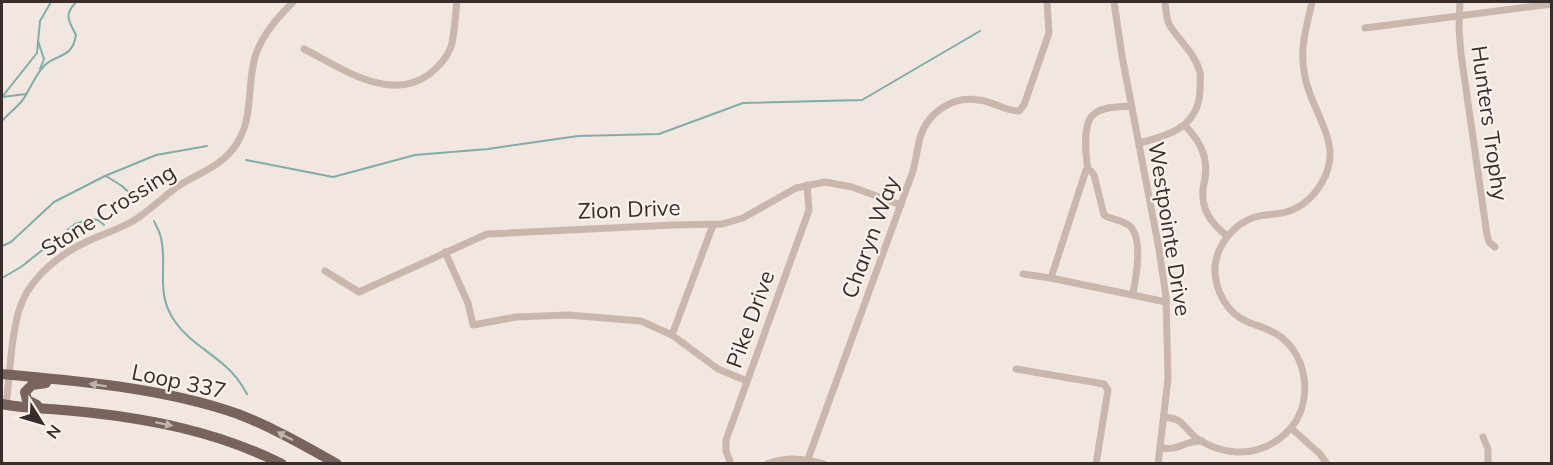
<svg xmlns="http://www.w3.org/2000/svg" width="1553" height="465" font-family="Mulish,sans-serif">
<rect width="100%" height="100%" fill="#f1e7e0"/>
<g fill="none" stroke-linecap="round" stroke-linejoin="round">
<g stroke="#81ada9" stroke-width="2">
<path d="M 38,41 L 44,59 L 40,69"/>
<path d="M 2,97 L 37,53 L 40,21 L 51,2"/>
<path d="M 2,97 L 26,94"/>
<path d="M 2,121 C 8,114 16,108 22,101 C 30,90 34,76 45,65 C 58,53 72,59 76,35 C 68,20 64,15 76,2"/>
<path d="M 246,160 L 333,177 L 415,155 L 488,149 L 578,136 L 659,134 L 743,103 L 862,100 L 980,31"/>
<path d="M 106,176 L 122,186 L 135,198"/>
<path d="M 154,221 C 156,226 160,232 161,238 C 168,268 154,293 176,323 C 188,340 208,351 224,365 C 234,373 241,383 247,394"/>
<path d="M 2,246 L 11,242 L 54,202 L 105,176 L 156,155 L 207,146"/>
<path d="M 2,278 L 21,267 L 75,224 L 91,219 L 98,220 L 104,225"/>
</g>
<g stroke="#c9b6ac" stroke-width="7">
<path d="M 1114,2 L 1122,56 L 1159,249 L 1166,297 L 1168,379 L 1158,464"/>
<path d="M 1460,2 L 1459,28 L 1461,54 L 1487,235 L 1489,242 L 1495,247"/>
<path d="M 1365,28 L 1552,4"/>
<path d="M 304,49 C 340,67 389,103 428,75 C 438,68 446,59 451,47 C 455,33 455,16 457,2"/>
<path d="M 1185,125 C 1194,136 1203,146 1205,161 C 1207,170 1205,179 1203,189 C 1201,210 1211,223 1227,236"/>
<path d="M 1139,143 C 1168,136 1199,127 1200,90 C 1200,85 1201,77 1200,72 C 1195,53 1178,40 1169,24 C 1166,18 1166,8 1165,2"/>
<path d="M 1088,170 C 1086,157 1082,123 1094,114 C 1104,106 1119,107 1131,106"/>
<path d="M 445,252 L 468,303 L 473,325 L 516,317 L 568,315 L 641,321 L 672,335 L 718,369 L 747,381"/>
<path d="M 325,271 L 359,292 L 487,234 L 673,225 L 722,224 L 743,218 L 796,188 L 825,182 L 852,187 L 901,205"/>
<path d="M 1023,274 L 1051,278"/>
<path d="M 1133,294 C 1136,277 1143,241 1131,227 C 1125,220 1112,220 1104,215 L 1094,175 L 1091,171 L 1086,170 L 1051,278 L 1166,302"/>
<path d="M 672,335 L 713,225"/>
<path d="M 1016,369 L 1104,384 L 1108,390 L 1096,464"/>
<path d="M 6,405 C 10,376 11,328 22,302 C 33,275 62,253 88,241 C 103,234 119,229 133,221 C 149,211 162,198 177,187 C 196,174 218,168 233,149 C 255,121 246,89 255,57 C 262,35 277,18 293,2"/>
<path d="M 1165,417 C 1182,420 1179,421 1191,433 C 1201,444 1221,451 1236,452 C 1256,453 1275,445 1289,430 C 1313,404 1309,359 1281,337 C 1271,329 1260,327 1248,322 C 1227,314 1214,289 1215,267 C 1217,245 1233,224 1255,217 C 1265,214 1276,215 1286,212 C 1301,208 1313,197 1321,184 C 1346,144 1312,115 1305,77 C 1299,48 1306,30 1312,2"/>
<path d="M 1291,428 L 1320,454 L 1327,464"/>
<path d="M 1483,437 L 1488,449 L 1488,464"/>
<path d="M 1161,448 C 1181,451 1184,440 1202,441"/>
<path d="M 808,459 L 913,171 C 916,160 917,149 920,138 C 927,113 952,96 978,100 C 993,101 1005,111 1019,111 L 1024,105 L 1049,33 L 1047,2"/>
<path d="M 731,464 L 726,451 L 726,440 L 809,210 L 807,185"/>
<path d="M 767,464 C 787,457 804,458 824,464"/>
</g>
<g stroke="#78635d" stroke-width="10">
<path d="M 2,374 C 78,381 165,388 238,414 C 272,427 305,446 337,464"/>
<path d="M 2,404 C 25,409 51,408 74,411 C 147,418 216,431 282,464"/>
<path d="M 37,405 L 27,400 L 25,392 L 32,385 L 46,383"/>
</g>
</g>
<defs><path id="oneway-solid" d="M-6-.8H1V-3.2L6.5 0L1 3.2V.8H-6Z" transform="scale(1.5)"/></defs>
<g fill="#bfb2ac">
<use href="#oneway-solid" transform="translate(98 385) rotate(-171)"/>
<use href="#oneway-solid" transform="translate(164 424) rotate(12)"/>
<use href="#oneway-solid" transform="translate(285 436) rotate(-153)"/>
</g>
<g text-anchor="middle" stroke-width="4.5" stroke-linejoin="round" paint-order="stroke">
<g font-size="22" fill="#382d2b" stroke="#f9f2ec">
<text transform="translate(1490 123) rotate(82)" y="8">Hunters Trophy</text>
<text transform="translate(629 209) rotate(-2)" y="8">Zion Drive</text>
<text transform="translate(108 210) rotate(-32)" y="8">Stone Crossing</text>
<text transform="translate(1170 229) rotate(81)" y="8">Westpointe Drive</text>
<text transform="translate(870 237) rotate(-70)" y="8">Charyn Way</text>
<text transform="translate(750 319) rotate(-70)" y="8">Pike Drive</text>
<text transform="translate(179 381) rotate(12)" y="8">Loop 337</text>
</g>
</g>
<rect width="1553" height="465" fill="none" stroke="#382d2b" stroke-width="6"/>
<g transform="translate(42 423) rotate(127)" stroke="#f9f2ec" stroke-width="4.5" paint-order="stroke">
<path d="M0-4.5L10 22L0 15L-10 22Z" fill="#382d2b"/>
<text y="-9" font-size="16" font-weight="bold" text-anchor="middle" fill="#382d2b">N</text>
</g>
</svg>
